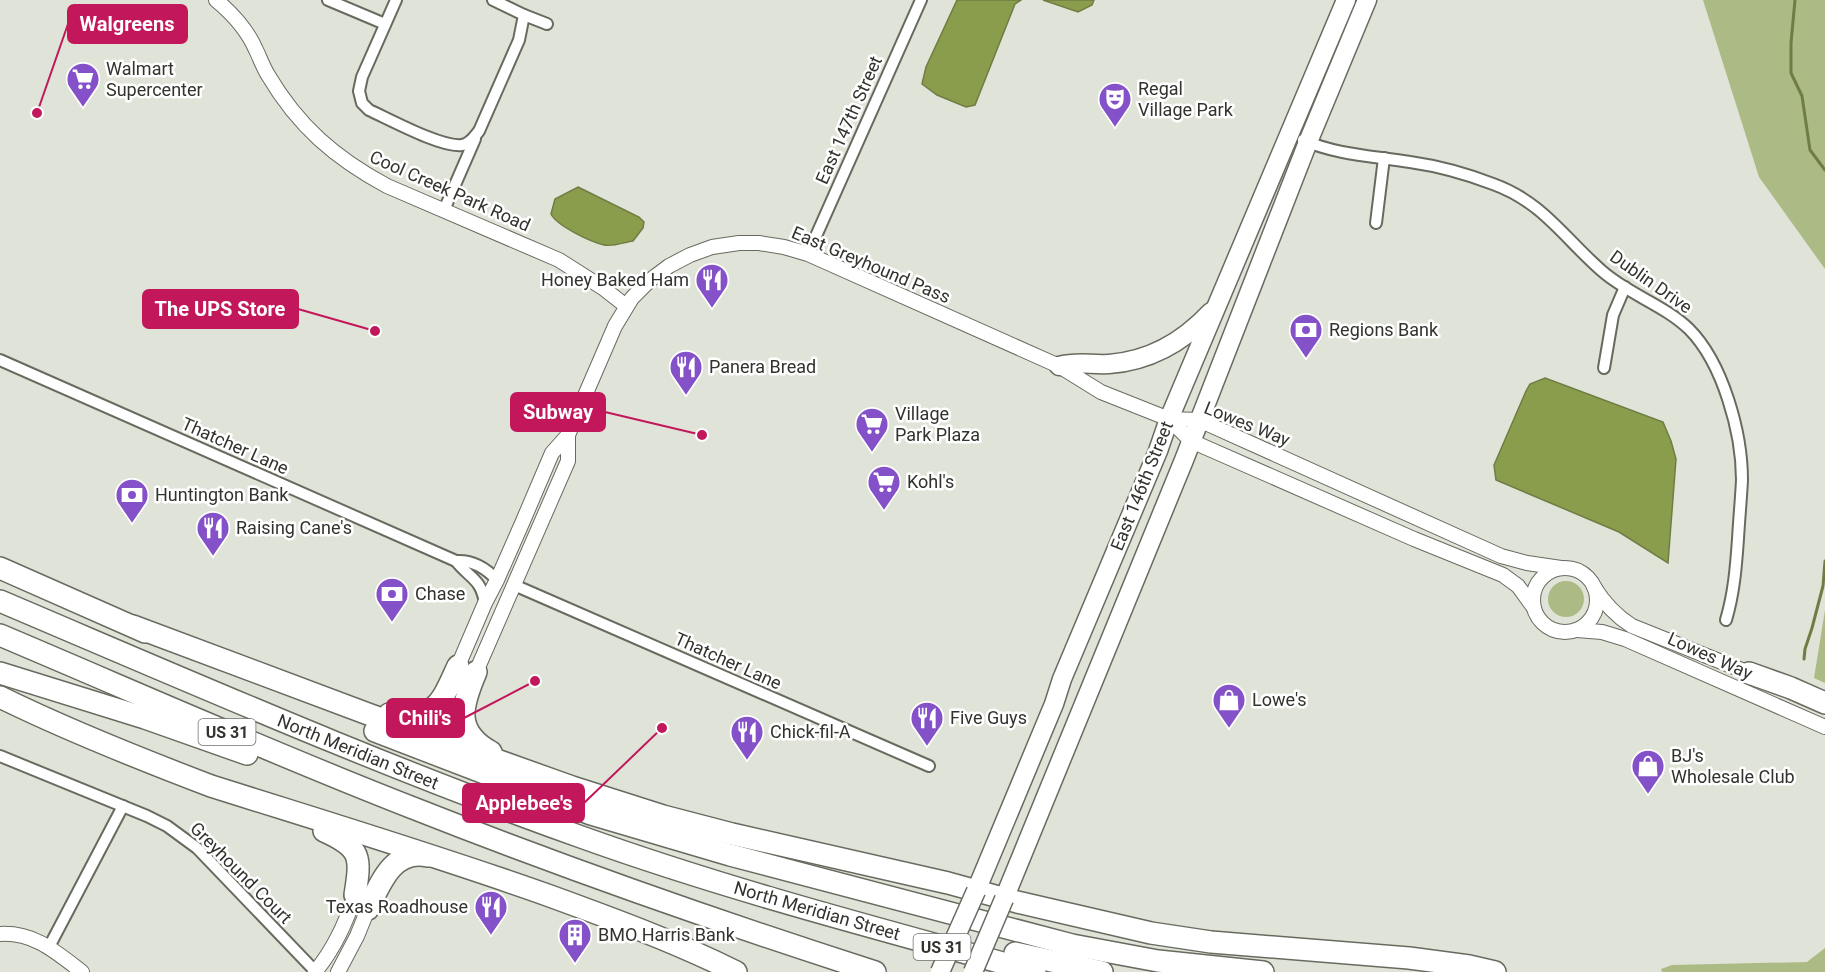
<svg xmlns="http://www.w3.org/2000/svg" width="1825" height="972" font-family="Roboto,sans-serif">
<rect width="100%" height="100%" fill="#e0e3d7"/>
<g fill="#acba86">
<path d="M 1703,0 L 1825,0 L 1825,269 L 1759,177 Z"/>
<circle cx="1566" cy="599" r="18"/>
<path d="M 1825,610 L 1825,683 L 1814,678 Z"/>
<path d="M 1825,948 L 1825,972 L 1662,972 L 1661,969 L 1672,965 L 1807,962 Z"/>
</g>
<g fill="#8a9d4d" stroke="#6f7d44" stroke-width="1.5">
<path d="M 957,0 L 1021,0 L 1015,4 L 975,105 L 966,107 L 937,95 L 922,84 L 926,67 Z"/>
<path d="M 1043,0 L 1094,0 L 1092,5 L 1078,12 Z"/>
<path d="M 578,187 L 639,217 L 644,222 L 643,228 L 633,241 C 625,242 613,247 604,245 C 591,242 557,226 551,214 L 555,199 Z"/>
<path d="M 1545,378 L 1663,422 L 1671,441 L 1676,459 L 1668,563 L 1619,532 L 1496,480 L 1494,465 L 1526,391 L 1530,384 Z"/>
</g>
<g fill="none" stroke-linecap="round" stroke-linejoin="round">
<g stroke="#6f7d44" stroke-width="3">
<path d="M 1795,0 L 1791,43 L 1791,73 L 1802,96 L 1810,150 L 1825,170"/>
<path d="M 1804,659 L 1805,649 L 1812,628 L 1823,586 L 1825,561"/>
</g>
<g stroke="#676b5f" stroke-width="14">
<g id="minor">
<path d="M 328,0 L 385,24"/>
<path d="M 396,0 L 362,77 L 359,91 L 362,103 L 369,110 C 389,119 442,148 462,145 C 470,144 474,137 479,131 L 519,40 L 524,15 L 493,0"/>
<path d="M 524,15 L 547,24"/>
<path d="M 1303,140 C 1337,155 1374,156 1410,162 C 1438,166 1467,174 1493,184 C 1543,202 1564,238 1602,271 C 1628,294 1664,305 1689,329 C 1723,363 1742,433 1742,480 C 1741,500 1739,520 1738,539 C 1736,567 1734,593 1726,620"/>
<path d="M 444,210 L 475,139"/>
<path d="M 1376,223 L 1384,158"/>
<path d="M 808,254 L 921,0"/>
<path d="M 0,360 L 456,561 C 472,560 486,568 497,580"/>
<path d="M 1604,368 L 1613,315 L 1625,287"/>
<path d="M 456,561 C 469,578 481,578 485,603"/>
<path d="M 514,585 L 929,766"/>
<path d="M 0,756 L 147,816 L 167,826 L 197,848 L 316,972"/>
<path d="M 49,947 L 123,806"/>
</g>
</g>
<g stroke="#676b5f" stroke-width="16">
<g id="tertiary">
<path d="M 216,0 C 233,14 247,29 256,50 C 260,58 263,67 268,75 C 298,126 335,158 387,186 L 559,260 L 603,288 L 626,306"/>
<path d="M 1169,419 L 1191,441 L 1414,539 L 1503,575 L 1518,586 L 1534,608"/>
<circle cx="1565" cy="600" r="32"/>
<path d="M 1594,587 C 1604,603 1616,616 1632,626 L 1754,675"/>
<path d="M 1577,630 L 1602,632 L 1625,639 L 1825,727"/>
<path d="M 458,666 L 485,603 L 497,580 L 523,521 L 552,453 L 568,435 L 615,326 L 632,298 L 649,281 L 669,266 L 690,255 L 712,247 L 739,243 L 759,243 L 784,247 L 808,254 L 1059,366 L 1101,392 L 1169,419 L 1199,420 L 1501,556 L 1527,563 L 1561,568"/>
<path d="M 476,672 L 568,461 L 568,435"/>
<path d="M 0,934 C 34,932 56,952 82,972"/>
<path d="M 315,972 C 334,949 346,923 355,895"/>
<path d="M 338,972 L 357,936 L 368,909"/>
</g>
</g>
<g stroke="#676b5f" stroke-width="21">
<g id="primary">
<path d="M 1059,366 C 1078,361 1090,365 1109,364 C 1150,361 1184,341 1211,312"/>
<path d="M 976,891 L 1054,704 L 1062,679 L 1158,451 L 1169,419 L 1346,0"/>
<path d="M 1004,899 L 1184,460 L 1308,142 L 1367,0"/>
</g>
</g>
<g stroke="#676b5f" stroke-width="24">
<g id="motorway">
<path d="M 0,568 L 145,632"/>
<path d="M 0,601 C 193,683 386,768 584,838 C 732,891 884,930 1035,972"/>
<path d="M 133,626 L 368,714 L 572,787 L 663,816 L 732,834 L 948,883 L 1017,902 L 1151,933 L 1211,942 L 1409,958 L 1469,966 L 1495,972"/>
<path d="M 0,635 C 137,693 274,754 413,808 C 565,868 719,922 875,972"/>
<path d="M 476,672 C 462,705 453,731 491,752"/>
<path d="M 0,673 L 145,718 L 247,754"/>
<path d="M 1749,673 L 1791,688 L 1825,703"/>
<path d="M 0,697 C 69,731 140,759 211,786 C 325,822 438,856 550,896 C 613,919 676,942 736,972"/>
<path d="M 389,714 C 437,719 440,705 458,666"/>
<path d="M 375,731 L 591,814 L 730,855 L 1072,945 L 1158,961 L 1263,972"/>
<path d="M 324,831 C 362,848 361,857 355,895"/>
<path d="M 368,909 C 380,884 393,848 428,856"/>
<path d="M 1015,953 L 1102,972"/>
</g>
</g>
<use href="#minor" stroke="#fff" stroke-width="10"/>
<use href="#tertiary" stroke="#fff" stroke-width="14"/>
<use href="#primary" stroke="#fff" stroke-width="18"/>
<use href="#motorway" stroke="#fff" stroke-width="21"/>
<g stroke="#676b5f" stroke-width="21" stroke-linecap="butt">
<g id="primary-bridge">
<path d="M 940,972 L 976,891"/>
<path d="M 973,972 L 1004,899"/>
</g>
</g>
<use href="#primary-bridge" stroke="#fff" stroke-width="18"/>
</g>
<defs>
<g id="supermarket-pin" transform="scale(1.725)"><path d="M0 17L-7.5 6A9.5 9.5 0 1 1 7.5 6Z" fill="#8451c9" stroke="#fff"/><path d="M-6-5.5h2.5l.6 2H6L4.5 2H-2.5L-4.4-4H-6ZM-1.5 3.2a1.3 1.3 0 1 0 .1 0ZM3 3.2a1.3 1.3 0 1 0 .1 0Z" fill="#fff"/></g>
<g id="theatre-pin" transform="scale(1.725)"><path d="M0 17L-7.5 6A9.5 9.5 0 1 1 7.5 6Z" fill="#8451c9" stroke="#fff"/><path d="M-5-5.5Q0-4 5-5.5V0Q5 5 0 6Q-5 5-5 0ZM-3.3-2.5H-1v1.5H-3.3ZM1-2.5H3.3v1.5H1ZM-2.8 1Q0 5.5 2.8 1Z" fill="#fff"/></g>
<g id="restaurant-pin" transform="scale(1.725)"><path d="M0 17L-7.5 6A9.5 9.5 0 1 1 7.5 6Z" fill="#8451c9" stroke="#fff"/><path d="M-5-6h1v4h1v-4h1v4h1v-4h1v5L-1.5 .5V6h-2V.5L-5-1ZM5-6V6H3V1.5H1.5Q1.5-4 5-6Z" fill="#fff"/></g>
<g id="bank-pin" transform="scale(1.725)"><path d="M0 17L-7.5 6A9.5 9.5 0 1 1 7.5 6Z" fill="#8451c9" stroke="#fff"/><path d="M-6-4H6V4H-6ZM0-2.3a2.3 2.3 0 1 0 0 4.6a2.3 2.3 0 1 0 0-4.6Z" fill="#fff"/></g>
<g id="shop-pin" transform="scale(1.725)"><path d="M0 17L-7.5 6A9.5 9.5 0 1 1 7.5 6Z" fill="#8451c9" stroke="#fff"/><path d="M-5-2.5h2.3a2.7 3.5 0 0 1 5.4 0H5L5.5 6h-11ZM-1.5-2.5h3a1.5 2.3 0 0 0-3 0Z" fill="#fff"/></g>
<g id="building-pin" transform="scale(1.725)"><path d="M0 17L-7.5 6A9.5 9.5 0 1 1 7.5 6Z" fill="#8451c9" stroke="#fff"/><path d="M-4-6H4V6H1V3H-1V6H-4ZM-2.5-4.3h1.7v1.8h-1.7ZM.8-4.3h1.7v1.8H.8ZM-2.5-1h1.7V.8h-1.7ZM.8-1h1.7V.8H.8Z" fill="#fff"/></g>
</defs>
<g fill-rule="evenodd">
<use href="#supermarket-pin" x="83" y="79"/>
<use href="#theatre-pin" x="1115" y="99"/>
<use href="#restaurant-pin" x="712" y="280"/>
<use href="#bank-pin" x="1306" y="330"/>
<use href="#restaurant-pin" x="686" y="367"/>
<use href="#supermarket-pin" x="872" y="424"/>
<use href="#supermarket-pin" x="884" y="482"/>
<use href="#bank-pin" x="132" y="495"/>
<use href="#restaurant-pin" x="213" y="528"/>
<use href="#bank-pin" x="392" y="594"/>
<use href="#shop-pin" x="1229" y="700"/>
<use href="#restaurant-pin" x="927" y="718"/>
<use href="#restaurant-pin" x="747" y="732"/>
<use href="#shop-pin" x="1648" y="766"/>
<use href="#restaurant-pin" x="491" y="907"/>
<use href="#building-pin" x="575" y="935"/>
</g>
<g text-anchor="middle" stroke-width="5" stroke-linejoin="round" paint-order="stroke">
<g fill="#fff" stroke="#6f706d" stroke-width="1.5">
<rect x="198.5" y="719" width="57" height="26" rx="4.5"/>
<rect x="913.5" y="934" width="57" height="26" rx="4.5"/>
</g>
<g font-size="16" font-weight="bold" fill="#31332e">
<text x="227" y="738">US 31</text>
<text x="942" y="953">US 31</text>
</g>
<g font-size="18" fill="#31332e" stroke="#fff" text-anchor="start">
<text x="106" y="75">Walmart<tspan x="106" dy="21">Supercenter</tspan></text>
<text x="1138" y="95">Regal<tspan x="1138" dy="21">Village Park</tspan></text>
<text x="689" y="286" text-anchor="end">Honey Baked Ham</text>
<text x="1329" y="336">Regions Bank</text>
<text x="709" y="373">Panera Bread</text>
<text x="895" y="420">Village<tspan x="895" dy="21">Park Plaza</tspan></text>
<text x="907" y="488">Kohl's</text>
<text x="155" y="501">Huntington Bank</text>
<text x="236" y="534">Raising Cane's</text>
<text x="415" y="600">Chase</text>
<text x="1252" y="706">Lowe's</text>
<text x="950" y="724">Five Guys</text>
<text x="770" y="738">Chick-fil-A</text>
<text x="1671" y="762">BJ's<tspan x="1671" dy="21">Wholesale Club</tspan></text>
<text x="468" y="913" text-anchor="end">Texas Roadhouse</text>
<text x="598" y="941">BMO Harris Bank</text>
</g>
<g font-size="18" fill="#31332e" stroke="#fff">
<text transform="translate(849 120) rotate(-66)" y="6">East 147th Street</text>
<text transform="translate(450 191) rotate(24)" y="6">Cool Creek Park Road</text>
<text transform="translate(871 265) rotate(23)" y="6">East Greyhound Pass</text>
<text transform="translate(1651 282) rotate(35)" y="6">Dublin Drive</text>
<text transform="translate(1247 424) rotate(22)" y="6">Lowes Way</text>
<text transform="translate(235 446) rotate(24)" y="6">Thatcher Lane</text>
<text transform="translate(1142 486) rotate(-68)" y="6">East 146th Street</text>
<text transform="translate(1710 656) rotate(24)" y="6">Lowes Way</text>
<text transform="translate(728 661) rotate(24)" y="6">Thatcher Lane</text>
<text transform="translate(358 752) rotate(22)" y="6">North Meridian Street</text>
<text transform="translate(241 873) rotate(45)" y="6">Greyhound Court</text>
<text transform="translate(817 911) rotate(16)" y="6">North Meridian Street</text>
</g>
</g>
<path fill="none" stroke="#c2185b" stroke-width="2" d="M37 113L68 24M375 331L298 309M702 435L605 412M535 681L464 718M662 728L584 803"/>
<g fill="#c2185b" stroke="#fff" stroke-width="2">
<circle cx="37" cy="113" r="6"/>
<circle cx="375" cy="331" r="6"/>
<circle cx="702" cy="435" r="6"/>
<circle cx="535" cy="681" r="6"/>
<circle cx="662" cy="728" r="6"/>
</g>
<g fill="#c2185b" stroke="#c2185b" stroke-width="2">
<rect x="68" y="5" width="119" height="38" rx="6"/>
<rect x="143" y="290" width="155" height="38" rx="6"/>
<rect x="511" y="393" width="94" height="38" rx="6"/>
<rect x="387" y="699" width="77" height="38" rx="6"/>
<rect x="463" y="784" width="121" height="38" rx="6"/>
</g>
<g font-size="20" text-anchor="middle" font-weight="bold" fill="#fff">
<text x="127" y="31">Walgreens</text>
<text x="220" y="316">The UPS Store</text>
<text x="558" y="419">Subway</text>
<text x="425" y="725">Chili's</text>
<text x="524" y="810">Applebee's</text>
</g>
</svg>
